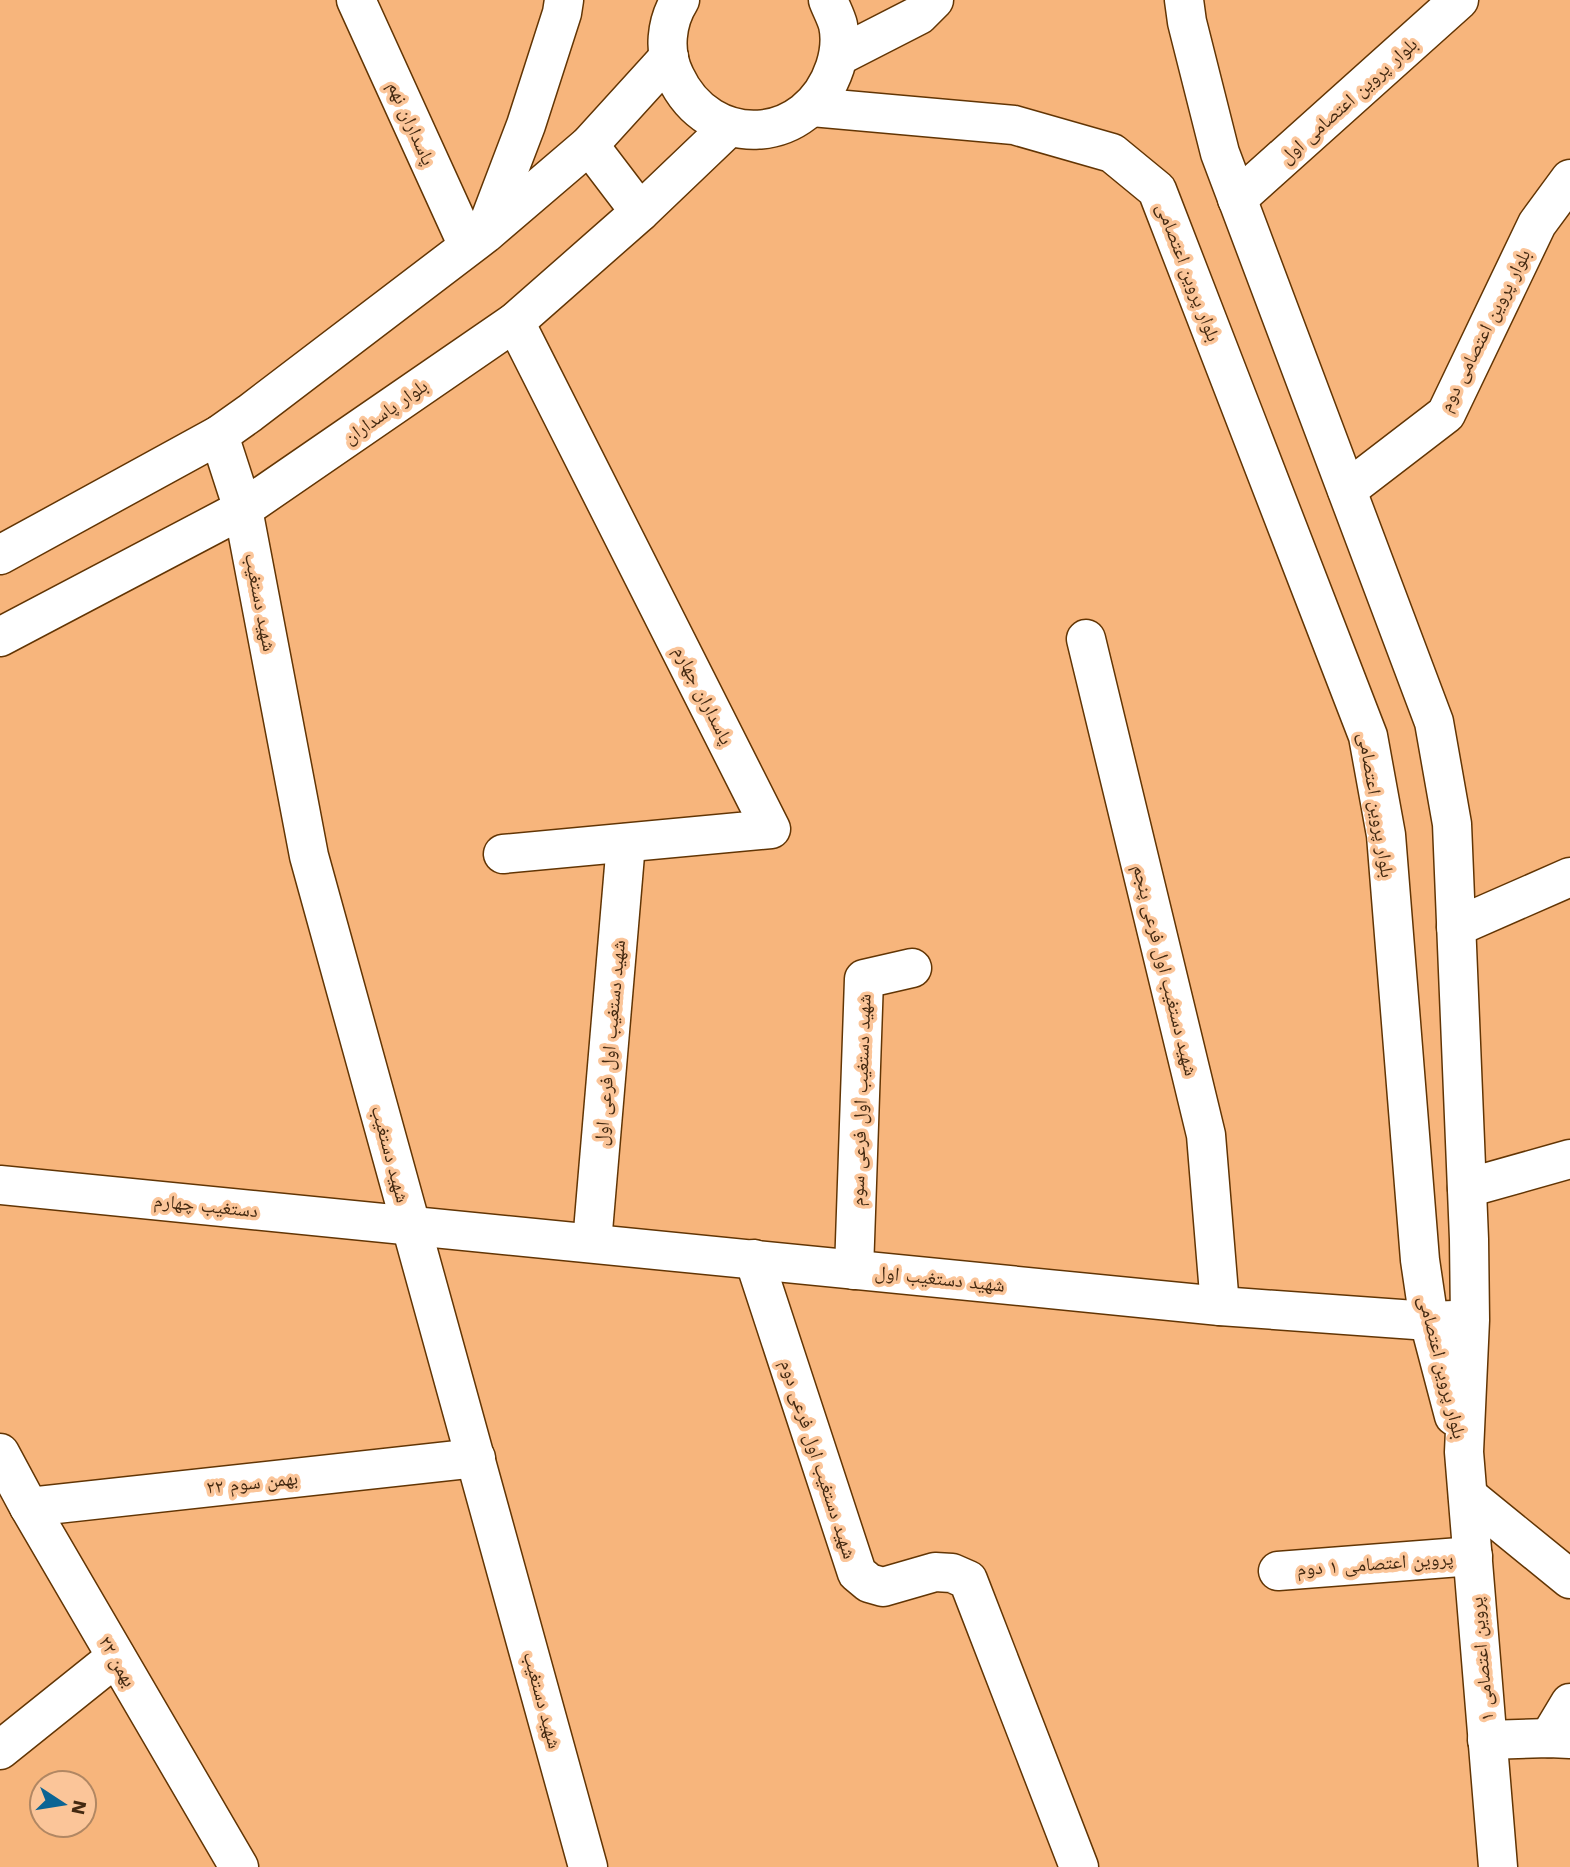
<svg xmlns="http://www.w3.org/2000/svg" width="1570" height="1867" font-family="'Work Sans','Noto Naskh Arabic',sans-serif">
<rect width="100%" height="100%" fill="#f7b57c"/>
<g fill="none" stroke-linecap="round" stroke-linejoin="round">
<g stroke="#623504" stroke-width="41">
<g id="minor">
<path d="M 356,0 L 468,246"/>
<path d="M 1184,0 L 1187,22 L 1220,153 L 1434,722 L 1452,824 L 1469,1239 L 1470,1320 L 1464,1452 L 1498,1867"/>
<path d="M 812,107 L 1014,125 L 1112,153 L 1157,190 L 1368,736 L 1386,835 L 1420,1260 L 1429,1321 L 1454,1416"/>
<path d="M 1237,199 L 1459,0"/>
<path d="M 1347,490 L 1446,414 L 1537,224 L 1570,179"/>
<path d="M 1086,639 L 1206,1135 L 1220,1306"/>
<path d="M 503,854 L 771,829 L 515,322"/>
<path d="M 1456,927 L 1570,877"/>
<path d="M 0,1185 L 1220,1306 L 1429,1321 L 1454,1320"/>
<path d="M 1467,1188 L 1570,1159"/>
<path d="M 592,1243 L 626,843"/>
<path d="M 754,1259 L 857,1573 L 869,1583 L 883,1587 L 935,1572 L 952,1573 L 968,1580 L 1079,1867"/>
<path d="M 854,1270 L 864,979 L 912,968"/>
<path d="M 0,1453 L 29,1507 L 239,1867"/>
<path d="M 1468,1496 L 1570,1579"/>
<path d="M 29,1507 L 476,1458"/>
<path d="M 1278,1571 L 1473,1556"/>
<path d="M 1549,1738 L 1570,1703"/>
<path d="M 1487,1740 L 1549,1738 L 1570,1739"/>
<path d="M 0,1750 L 116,1657"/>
</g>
</g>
<g stroke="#623504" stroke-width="41">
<g id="major">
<path d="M 680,0 C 666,22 663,52 675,76 C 710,152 809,146 835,67 C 839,54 841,38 838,25 C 836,17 831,8 828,0"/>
<path d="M 839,56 L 919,15 L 934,0"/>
<path d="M 589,145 L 640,212"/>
<path d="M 486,230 L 526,125 L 562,13 L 564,0"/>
<path d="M 219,435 L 243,509 L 309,856 L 588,1867"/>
<path d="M 0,555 L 219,435 L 250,413 L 485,234 L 589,145 L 669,57"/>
<path d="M 0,637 L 243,509 L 515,322 L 640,212 L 729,127"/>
</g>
</g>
<use href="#minor" stroke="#fff" stroke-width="38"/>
<use href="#major" stroke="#fff" stroke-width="38"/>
</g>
<g text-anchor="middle" stroke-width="7" stroke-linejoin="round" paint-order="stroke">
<g font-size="19" fill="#432911" stroke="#fbc599">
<text transform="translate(1348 100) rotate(-42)" y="7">بلوار پروین اعتصامی اول</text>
<text transform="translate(412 123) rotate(66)" y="7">پاسداران نهم</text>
<text transform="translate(1189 272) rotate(69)" y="7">بلوار پروین اعتصامی</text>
<text transform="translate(1484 330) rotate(-63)" y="7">بلوار پروین اعتصامی دوم</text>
<text transform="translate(385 411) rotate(-35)" y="7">بلوار پاسداران</text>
<text transform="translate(261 602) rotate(79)" y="7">شهید دستغیب</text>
<text transform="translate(704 695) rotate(63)" y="7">پاسداران جهارم</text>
<text transform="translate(1377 805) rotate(81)" y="7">بلوار پروین اعتصامی</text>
<text transform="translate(1166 970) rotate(76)" y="7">شهید دستغیب اول فرعی پنجم</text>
<text transform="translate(609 1043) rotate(-85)" y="7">شهید دستغیب اول فرعی اول</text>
<text transform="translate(860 1100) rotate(-88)" y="7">شهید دستغیب اول فرعی سوم</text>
<text transform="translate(391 1154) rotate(75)" y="7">شهید دستغیب</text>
<text transform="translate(206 1205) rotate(6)" y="7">دستغیب چهارم</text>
<text transform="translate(940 1278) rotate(6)" y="7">شهید دستغیب اول</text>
<text transform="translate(1443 1367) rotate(76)" y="7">بلوار پروین اعتصامی</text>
<text transform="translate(819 1459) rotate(72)" y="7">شهید دستغیب اول فرعی دوم</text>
<text transform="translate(252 1482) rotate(-6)" y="7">۲۲ بهمن سوم</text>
<text transform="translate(1375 1563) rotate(-4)" y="7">پروین اعتصامی ۱ دوم</text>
<text transform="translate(1481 1659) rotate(-95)" y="7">پروین اعتصامی ۱</text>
<text transform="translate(118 1661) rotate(60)" y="7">۲۲ بهمن</text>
<text transform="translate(543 1700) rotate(75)" y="7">شهید دستغیب</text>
</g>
</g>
<g transform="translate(63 1804) rotate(102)"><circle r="33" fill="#fbc599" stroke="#b18763" stroke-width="2"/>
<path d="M0-5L12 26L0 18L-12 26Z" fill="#0b6494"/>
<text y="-10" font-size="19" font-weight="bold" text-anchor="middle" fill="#432911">N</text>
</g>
</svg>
